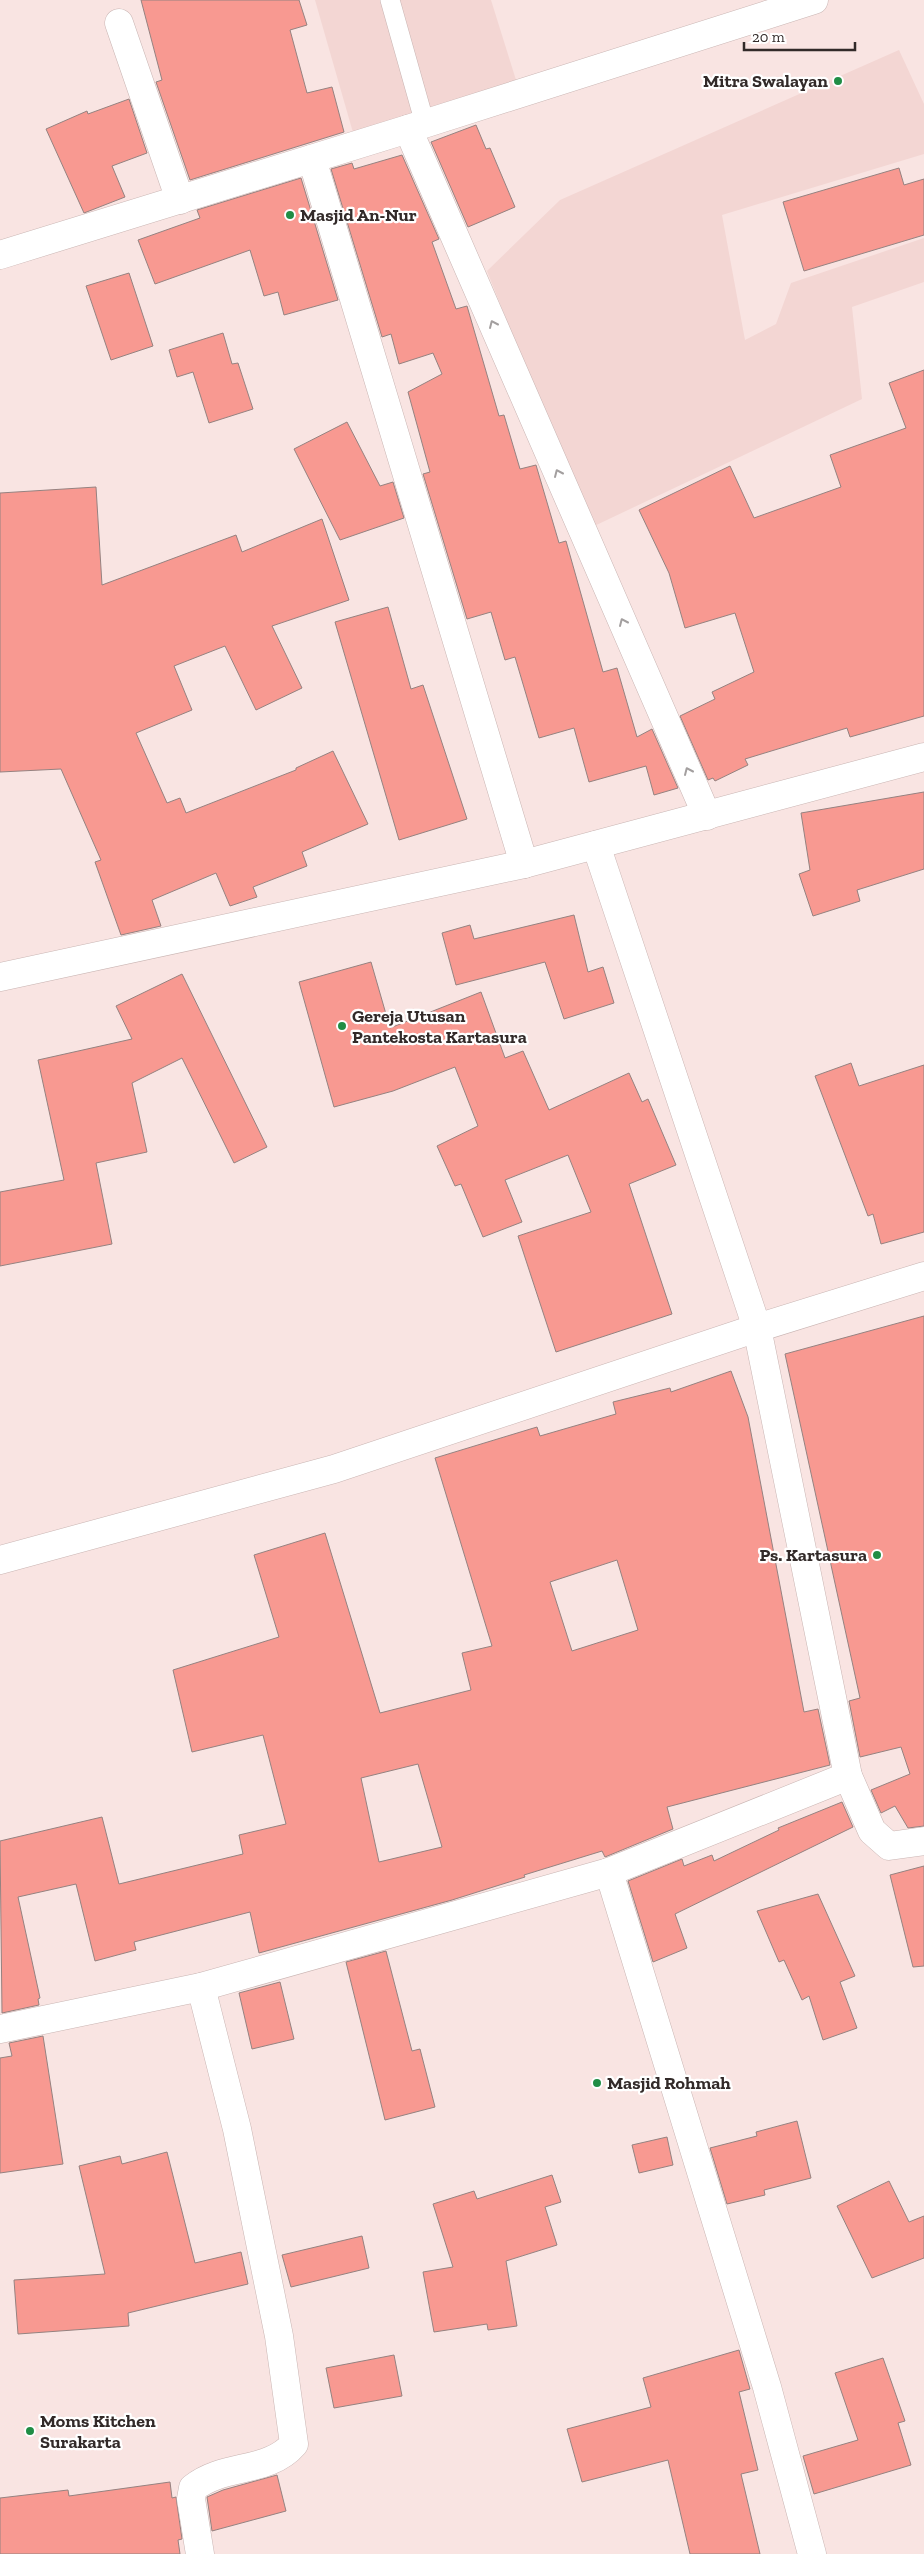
<svg xmlns="http://www.w3.org/2000/svg" width="924" height="2554" font-family="'Zilla Slab',serif">
<rect width="100%" height="100%" fill="#f9e4e2"/>
<g fill="#f3d6d3">
<path d="M 315,0 L 491,0 L 521,96 L 358,150 Z"/>
<path d="M 899,50 L 924,104 L 924,154 L 722,215 L 745,340 L 776,324 L 791,283 L 924,238 L 924,282 L 852,307 L 862,399 L 590,528 L 487,271 L 560,200 Z"/>
</g>
<g fill="#f89991" stroke="#958280" fill-rule="evenodd">
<path d="M 141,0 L 299,0 L 307,25 L 290,30 L 307,93 L 332,87 L 344,132 L 190,180 L 156,82 L 162,80 Z"/>
<path d="M 129,99 L 147,153 L 112,166 L 125,197 L 84,213 L 46,129 L 87,111 L 88,114 Z"/>
<path d="M 476,125 L 486,149 L 490,148 L 515,207 L 468,227 L 431,142 Z"/>
<path d="M 402,155 L 439,239 L 432,242 L 456,309 L 467,306 L 499,416 L 504,415 L 520,469 L 536,465 L 559,543 L 566,541 L 603,672 L 617,668 L 637,737 L 652,729 L 678,788 L 654,795 L 646,766 L 589,782 L 574,728 L 539,738 L 515,657 L 505,660 L 491,612 L 467,619 L 423,474 L 430,472 L 408,392 L 442,374 L 433,353 L 399,364 L 391,334 L 382,337 L 331,169 L 352,163 L 354,169 Z"/>
<path d="M 899,168 L 904,185 L 924,179 L 924,235 L 804,271 L 783,202 Z"/>
<path d="M 301,178 L 338,300 L 284,315 L 278,292 L 264,296 L 250,250 L 155,284 L 138,240 L 200,218 L 197,210 Z"/>
<path d="M 129,273 L 153,346 L 111,360 L 86,286 Z"/>
<path d="M 223,333 L 232,364 L 238,363 L 253,409 L 209,423 L 193,372 L 177,377 L 169,350 Z"/>
<path d="M 924,370 L 924,716 L 850,737 L 847,728 L 745,759 L 748,765 L 715,781 L 713,778 L 708,780 L 680,716 L 715,699 L 712,692 L 754,672 L 735,613 L 685,628 L 669,573 L 639,510 L 730,466 L 754,518 L 841,487 L 830,455 L 906,428 L 889,383 Z"/>
<path d="M 347,422 L 380,486 L 393,482 L 404,518 L 340,540 L 294,449 Z"/>
<path d="M 96,487 L 102,585 L 236,535 L 242,552 L 322,519 L 349,600 L 272,626 L 302,688 L 256,710 L 225,646 L 174,666 L 192,710 L 136,733 L 167,803 L 180,798 L 186,813 L 296,770 L 296,768 L 333,751 L 368,824 L 302,852 L 307,866 L 253,887 L 257,897 L 230,906 L 216,873 L 152,900 L 161,926 L 121,935 L 95,862 L 101,860 L 61,769 L 0,772 L 0,493 Z"/>
<path d="M 388,607 L 411,689 L 423,685 L 467,819 L 399,840 L 335,622 Z"/>
<path d="M 924,792 L 924,869 L 857,890 L 860,901 L 813,916 L 799,874 L 810,870 L 801,813 Z"/>
<path d="M 574,915 L 588,972 L 603,967 L 614,1003 L 564,1019 L 545,962 L 456,985 L 442,933 L 470,925 L 474,939 Z"/>
<path d="M 371,962 L 390,1028 L 481,992 L 505,1058 L 523,1051 L 549,1110 L 629,1073 L 642,1102 L 648,1099 L 676,1165 L 629,1184 L 672,1314 L 556,1352 L 518,1236 L 591,1212 L 568,1155 L 505,1180 L 522,1222 L 483,1237 L 461,1184 L 455,1186 L 437,1146 L 478,1126 L 455,1067 L 393,1091 L 334,1107 L 299,982 Z"/>
<path d="M 182,974 L 267,1147 L 234,1163 L 182,1058 L 132,1083 L 147,1152 L 96,1163 L 112,1244 L 0,1266 L 0,1192 L 64,1180 L 38,1060 L 132,1039 L 116,1006 Z"/>
<path d="M 851,1063 L 859,1086 L 924,1065 L 924,1232 L 881,1244 L 873,1214 L 868,1216 L 815,1076 Z"/>
<path d="M 924,1316 L 924,1826 L 908,1828 L 895,1806 L 881,1813 L 871,1790 L 910,1774 L 901,1747 L 860,1757 L 849,1701 L 860,1698 L 785,1354 Z"/>
<path d="M 731,1371 L 748,1417 L 804,1712 L 818,1709 L 830,1765 L 667,1807 L 673,1829 L 605,1857 L 602,1851 L 524,1875 L 525,1877 L 452,1900 L 259,1953 L 250,1912 L 134,1942 L 136,1950 L 95,1961 L 76,1884 L 18,1897 L 40,1998 L 38,1999 L 39,2005 L 2,2013 L 0,1841 L 102,1817 L 119,1884 L 243,1854 L 239,1835 L 286,1824 L 263,1735 L 192,1752 L 173,1670 L 279,1637 L 254,1555 L 325,1533 L 380,1713 L 471,1690 L 462,1653 L 492,1646 L 435,1458 L 537,1427 L 540,1436 L 616,1414 L 613,1402 L 670,1388 L 671,1392 ZM 617,1560 L 638,1630 L 572,1651 L 550,1582 ZM 418,1764 L 442,1847 L 379,1862 L 361,1778 Z"/>
<path d="M 842,1802 L 853,1827 L 675,1914 L 687,1948 L 653,1962 L 628,1881 L 682,1859 L 684,1866 L 712,1855 L 714,1861 L 779,1830 L 778,1828 Z"/>
<path d="M 924,1866 L 924,1966 L 913,1967 L 890,1875 Z"/>
<path d="M 818,1894 L 855,1976 L 840,1982 L 857,2028 L 823,2040 L 809,1996 L 802,2000 L 784,1960 L 779,1962 L 757,1911 Z"/>
<path d="M 386,1951 L 412,2051 L 420,2049 L 435,2107 L 385,2120 L 346,1962 Z"/>
<path d="M 280,1982 L 294,2039 L 252,2049 L 239,1993 Z"/>
<path d="M 43,2036 L 63,2164 L 0,2173 L 0,2058 L 12,2056 L 9,2043 Z"/>
<path d="M 797,2121 L 811,2178 L 764,2190 L 765,2195 L 727,2204 L 710,2148 L 757,2136 L 756,2132 Z"/>
<path d="M 667,2137 L 673,2165 L 639,2173 L 632,2145 Z"/>
<path d="M 167,2152 L 195,2263 L 241,2252 L 248,2284 L 128,2313 L 129,2326 L 18,2334 L 14,2280 L 105,2274 L 79,2166 L 120,2156 L 122,2164 Z"/>
<path d="M 552,2175 L 561,2202 L 545,2207 L 557,2245 L 506,2261 L 517,2326 L 488,2330 L 487,2324 L 434,2332 L 423,2272 L 453,2267 L 433,2204 L 474,2191 L 477,2199 Z"/>
<path d="M 889,2181 L 909,2222 L 924,2216 L 924,2258 L 872,2278 L 837,2206 Z"/>
<path d="M 362,2236 L 369,2268 L 291,2287 L 282,2255 Z"/>
<path d="M 739,2350 L 750,2389 L 739,2392 L 758,2470 L 741,2474 L 760,2554 L 690,2554 L 668,2460 L 582,2482 L 567,2429 L 651,2407 L 643,2378 Z"/>
<path d="M 394,2355 L 402,2396 L 334,2408 L 326,2368 Z"/>
<path d="M 883,2358 L 905,2421 L 898,2423 L 911,2465 L 814,2494 L 803,2456 L 858,2440 L 835,2373 Z"/>
<path d="M 277,2475 L 286,2511 L 212,2531 L 207,2497 L 223,2490 Z"/>
<path d="M 170,2482 L 172,2498 L 176,2497 L 182,2539 L 178,2540 L 180,2554 L 0,2554 L 0,2498 L 68,2490 L 69,2496 Z"/>
</g>
<g fill="none" stroke-linecap="round" stroke-linejoin="round">
<g stroke="#c9b5b3" stroke-width="20">
<path id="lane" d="M 390,0 L 425,124"/>
</g>
<g stroke="#c9b5b3" stroke-width="29">
<g id="street">
<path d="M 119,23 L 180,200"/>
<path d="M 408,129 L 707,816"/>
<path d="M 312,159 L 524,864"/>
<path d="M 0,255 L 408,129 L 814,0"/>
<path d="M 596,845 L 757,1328 L 848,1776 L 872,1831 L 889,1846 L 924,1841"/>
<path d="M 0,977 L 524,864 L 924,757"/>
<path d="M 0,1560 L 334,1469 L 757,1328 L 924,1276"/>
<path d="M 609,1872 L 767,2387 L 812,2554"/>
<path d="M 0,2029 L 201,1987 L 609,1872 L 848,1776"/>
<path d="M 200,2554 L 191,2499 L 193,2488 C 224,2463 268,2474 294,2444 L 279,2336 L 237,2129 L 201,1987"/>
</g>
</g>
<use href="#lane" stroke="#fff" stroke-width="19"/>
<use href="#street" stroke="#fff" stroke-width="28"/>
</g>
<defs><path id="oneway-chevron" d="M-2-3.5L2.5 0L-2 3.5" fill="none" stroke-width="1.6" stroke-linecap="round" stroke-linejoin="round" transform="scale(1.25)"/></defs>
<g stroke="#a39f9f">
<use href="#oneway-chevron" transform="translate(493 324) rotate(-114)"/>
<use href="#oneway-chevron" transform="translate(558 473) rotate(-114)"/>
<use href="#oneway-chevron" transform="translate(623 622) rotate(-114)"/>
<use href="#oneway-chevron" transform="translate(688 771) rotate(-114)"/>
</g>
<g fill="#208d45" stroke="#fff" stroke-width="2">
<circle cx="838" cy="81" r="5"/>
<circle cx="290" cy="215" r="5"/>
<circle cx="342" cy="1026" r="5"/>
<circle cx="877" cy="1555" r="5"/>
<circle cx="597" cy="2083" r="5"/>
<circle cx="30" cy="2431" r="5"/>
</g>
<g text-anchor="middle" stroke-width="4.5" stroke-linejoin="round" paint-order="stroke">
<g font-size="18" font-weight="bold" fill="#322a29" stroke="#fff" text-anchor="start">
<text x="828" y="87" text-anchor="end">Mitra Swalayan</text>
<text x="300" y="221">Masjid An-Nur</text>
<text x="352" y="1022">Gereja Utusan<tspan x="352" dy="21">Pantekosta Kartasura</tspan></text>
<text x="867" y="1561" text-anchor="end">Ps. Kartasura</text>
<text x="607" y="2089">Masjid Rohmah</text>
<text x="40" y="2427">Moms Kitchen<tspan x="40" dy="21">Surakarta</tspan></text>
</g>
</g>
<path d="M744 42v8h111v-8" fill="none" stroke="#322a29" stroke-width="2.5"/>
<text x="752" y="42" font-size="15" fill="#322a29" stroke="#ffffff" stroke-width="4" paint-order="stroke">20 m</text>
</svg>
